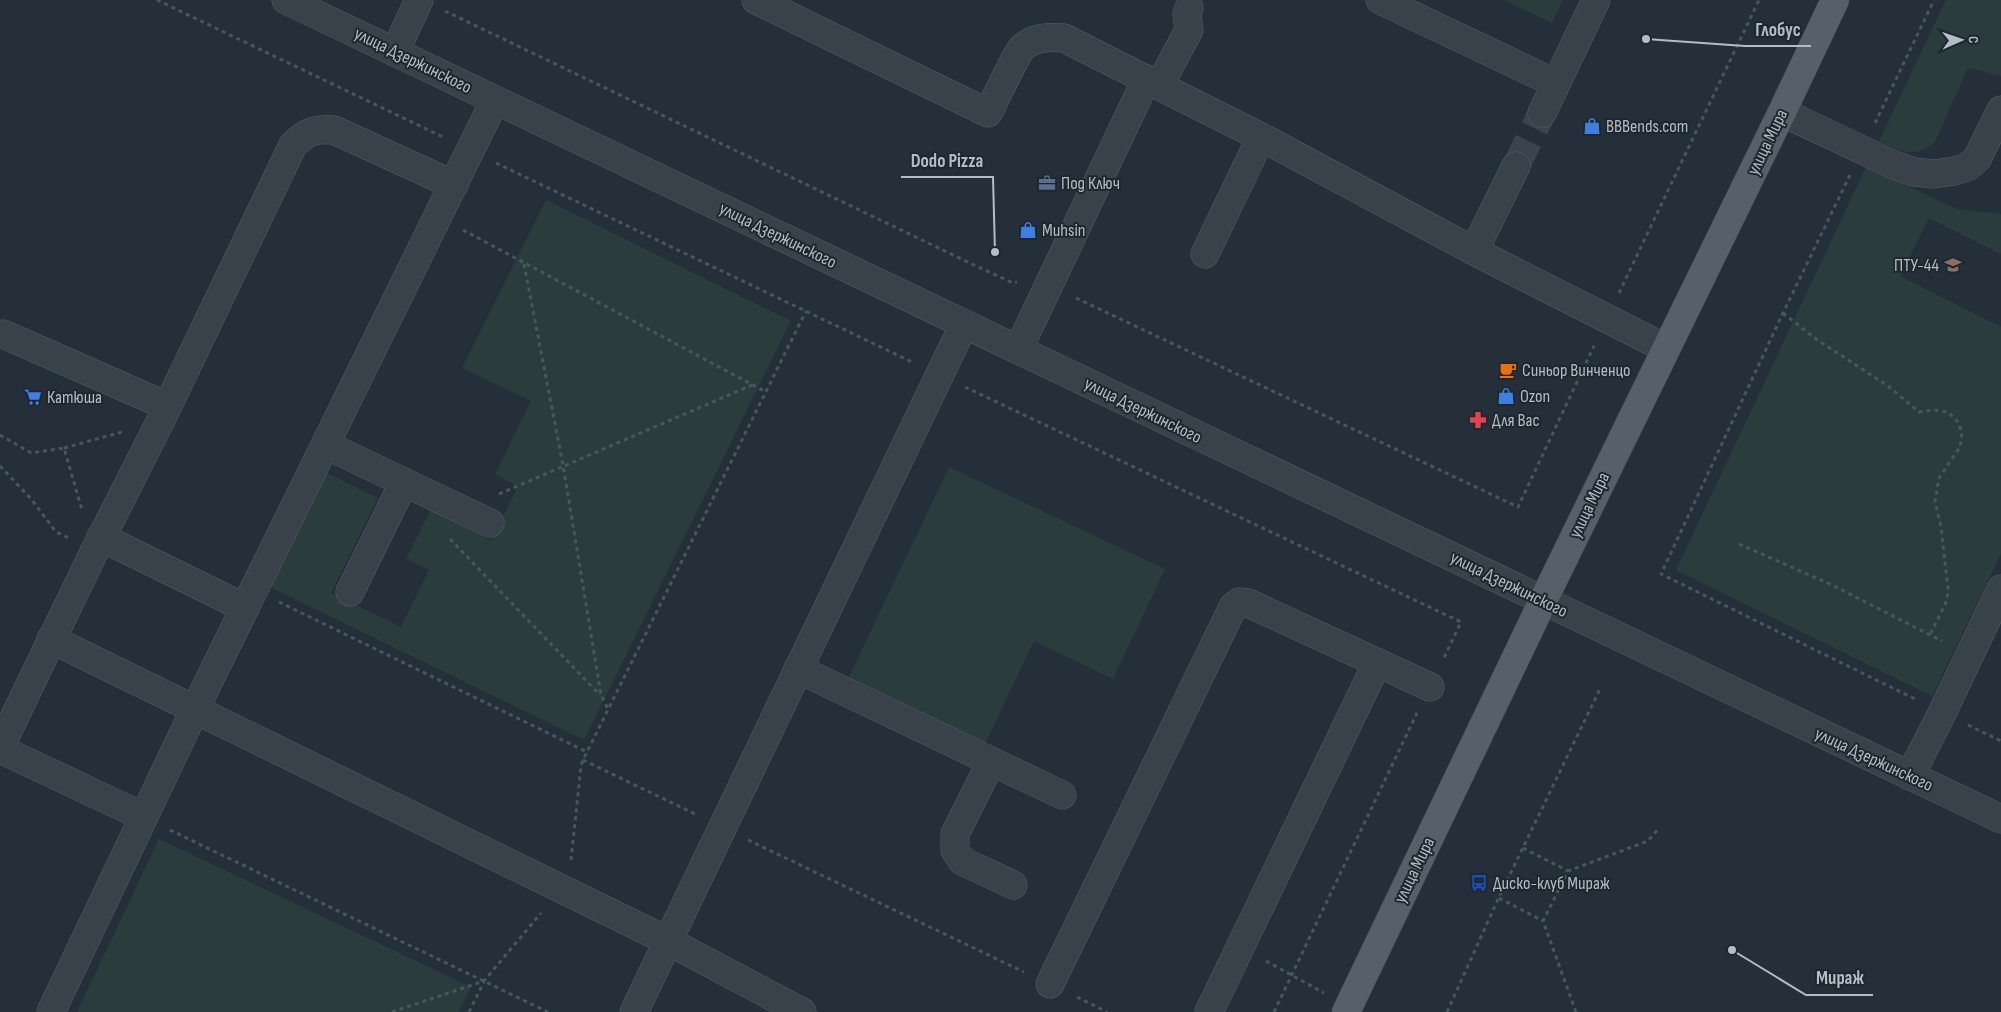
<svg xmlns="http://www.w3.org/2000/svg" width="2001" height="1012" font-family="'Sofia Sans Condensed',sans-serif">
<rect width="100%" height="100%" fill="#252f39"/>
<g fill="#2a3d3c">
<path d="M 1504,0 L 1563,0 L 1552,23 Z"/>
<path d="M 1946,0 L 2001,0 L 2001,76 L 1968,68 L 1935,142 C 1914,159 1901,152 1879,141 Z"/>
<path d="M 1866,167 L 1957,209 L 2001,214 L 2001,254 L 1929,218 L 1900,276 L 2001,327 L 2001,554 L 1932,696 L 1676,570 Z"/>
<path d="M 546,200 L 791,321 L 584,740 L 270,587 L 327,473 L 378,498 L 331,593 L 401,627 L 429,570 L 406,559 L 431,509 L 491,540 L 518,487 L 495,474 L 531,401 L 462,368 Z"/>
<path d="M 949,467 L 1165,569 L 1113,679 L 1034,641 L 984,746 L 847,681 Z"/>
<path d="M 159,839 L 471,987 L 459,1012 L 77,1012 Z"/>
</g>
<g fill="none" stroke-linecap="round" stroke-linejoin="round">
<path stroke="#3a444e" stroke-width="28" stroke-dasharray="28 14" stroke-linecap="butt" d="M 1516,166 L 1542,113"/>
<g stroke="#575f68" stroke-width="29">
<g id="minor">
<path d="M 286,0 L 2001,819"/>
<path d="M 756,0 L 988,113 C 994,102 1017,52 1023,47 C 1035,37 1049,37 1064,38 L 1261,137 L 1474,251 L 1665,348"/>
<path d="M 1380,0 L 1555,83"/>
<path d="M 395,52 L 419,0"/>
<path d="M 1159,86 L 1189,30 L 1187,14 L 1189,8"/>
<path d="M 1782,112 L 1894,165 L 1914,172 L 1934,174 L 1954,171 L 1967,167 L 1977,159 L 2001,110"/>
<path d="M 1542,113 L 1596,0"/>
<path d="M 1474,251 L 1516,166"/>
<path d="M 1205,254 L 1261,137"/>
<path d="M 3,334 L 167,406"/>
<path d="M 1018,350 L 1146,80"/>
<path d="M 326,445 L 490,523"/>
<path d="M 101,537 L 245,608"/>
<path d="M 350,592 L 404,482"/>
<path d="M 51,639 L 668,941 L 802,1012"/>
<path d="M 798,669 L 1062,795"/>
<path d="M 0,747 L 94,552 L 160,422 L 293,145 C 308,131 314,129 334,130 L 454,185"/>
<path d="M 0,749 L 144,817"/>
<path d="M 991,762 L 955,834 L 955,850 L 962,861 L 1013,885"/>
<path d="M 1910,776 L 1942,713 L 2001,589"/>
<path d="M 1050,984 L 1233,607 L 1239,602 L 1248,603 L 1430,687"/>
<path d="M 51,1012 L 195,709 L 495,100"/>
<path d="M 634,1012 L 964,324"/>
<path d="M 1209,1012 L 1377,663"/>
</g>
</g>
<g stroke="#424a53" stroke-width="29">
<path id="major" d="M 1346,1012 L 1543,601 L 1782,112 L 1835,0"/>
</g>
<g stroke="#47585a" stroke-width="3" stroke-dasharray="4 4" stroke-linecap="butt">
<path d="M 157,0 L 443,137"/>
<path d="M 445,11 L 974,265 L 1013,283 L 1017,282"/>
<path d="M 1875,123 L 1934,0"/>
<path d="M 496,163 L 912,362"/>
<path d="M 1850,175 L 1783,313 L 1661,574 L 1915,699"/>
<path d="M 463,230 L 766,392"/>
<path d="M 524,264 L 563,465 L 601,695 L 608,709"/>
<path d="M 1619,293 L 1759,0"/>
<path d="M 1076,298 L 1518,507 L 1594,346"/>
<path d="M 1783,313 L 1816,339 L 1888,386 L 1919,412 L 1934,410 L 1948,412 L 1958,422 L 1962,433 L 1960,447 L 1939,478 L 1935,501 L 1941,527 L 1948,589 L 1947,600 L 1930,635"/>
<path d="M 965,387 L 1461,622 L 1443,660"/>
<path d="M 0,435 L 31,453 L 64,448 L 82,510"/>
<path d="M 64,448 L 122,432"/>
<path d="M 0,466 L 32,500 L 56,532 L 69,538"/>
<path d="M 499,494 L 752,385"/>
<path d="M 450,539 L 600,695"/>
<path d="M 1739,544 L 1832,585 L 1942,641"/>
<path d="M 279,602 L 587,752"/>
<path d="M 1968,725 L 2001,741"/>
<path d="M 583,760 L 695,814"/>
<path d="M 170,830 L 548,1012"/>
<path d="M 748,840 L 1024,972"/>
<path d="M 1523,848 L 1568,871"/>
<path d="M 571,860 L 581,766 L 583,760 L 806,311"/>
<path d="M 1499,898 L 1543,921"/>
<path d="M 1266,961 L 1324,993"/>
<path d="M 1077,997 L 1107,1012"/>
<path d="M 392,1012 L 484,981 L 541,913"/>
<path d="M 469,1012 L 484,982"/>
<path d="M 1274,1012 L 1417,713"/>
<path d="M 1447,1012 L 1499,897 L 1601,687"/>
<path d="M 1576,1012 L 1543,921 L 1568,871 L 1648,841 L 1659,828"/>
</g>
<use href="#minor" stroke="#39414a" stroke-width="28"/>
<use href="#major" stroke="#57606a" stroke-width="28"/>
</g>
<defs>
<g id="shop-bare" transform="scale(1.35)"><path d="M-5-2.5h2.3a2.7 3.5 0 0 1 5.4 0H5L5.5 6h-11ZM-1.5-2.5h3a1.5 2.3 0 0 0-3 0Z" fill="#3f7fe0" stroke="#1e262f" stroke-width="2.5" paint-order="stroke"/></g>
<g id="office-bare" transform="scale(1.35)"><path d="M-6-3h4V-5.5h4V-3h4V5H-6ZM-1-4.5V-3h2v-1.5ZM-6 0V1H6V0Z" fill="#5c6f8a" stroke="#1e262f" stroke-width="2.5" paint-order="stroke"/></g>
<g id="university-bare" transform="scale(1.35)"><path d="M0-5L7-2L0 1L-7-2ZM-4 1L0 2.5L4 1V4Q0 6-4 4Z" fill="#8d6e63" stroke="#1e262f" stroke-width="2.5" paint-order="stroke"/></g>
<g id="cafe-bare" transform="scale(1.35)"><path d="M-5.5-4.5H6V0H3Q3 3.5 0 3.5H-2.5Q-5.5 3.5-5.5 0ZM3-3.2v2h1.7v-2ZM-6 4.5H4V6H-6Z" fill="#e8710a" stroke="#1e262f" stroke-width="2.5" paint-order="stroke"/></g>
<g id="supermarket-bare" transform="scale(1.35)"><path d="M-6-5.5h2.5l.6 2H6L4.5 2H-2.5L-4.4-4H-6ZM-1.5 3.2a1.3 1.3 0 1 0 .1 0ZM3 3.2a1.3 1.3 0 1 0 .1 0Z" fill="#3f7fe0" stroke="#1e262f" stroke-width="2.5" paint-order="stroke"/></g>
<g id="pharmacy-bare" transform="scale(1.35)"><path d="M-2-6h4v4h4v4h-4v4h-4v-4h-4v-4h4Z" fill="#e0444e" stroke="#1e262f" stroke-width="2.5" paint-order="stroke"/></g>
<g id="bus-bare" transform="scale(1.35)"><path d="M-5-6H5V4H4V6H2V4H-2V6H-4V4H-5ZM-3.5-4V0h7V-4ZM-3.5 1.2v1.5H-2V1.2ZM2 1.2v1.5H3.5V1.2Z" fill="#1a4fb4" stroke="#1e262f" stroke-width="2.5" paint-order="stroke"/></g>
</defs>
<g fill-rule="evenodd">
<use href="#shop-bare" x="1592" y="126"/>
<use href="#office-bare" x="1047" y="183"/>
<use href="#shop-bare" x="1028" y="230"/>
<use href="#university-bare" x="1953" y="265"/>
<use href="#cafe-bare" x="1508" y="370"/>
<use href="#shop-bare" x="1506" y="396"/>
<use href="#supermarket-bare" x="33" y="397"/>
<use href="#pharmacy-bare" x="1478" y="420"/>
<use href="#bus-bare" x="1479" y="883"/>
</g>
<g text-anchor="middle" stroke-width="4" stroke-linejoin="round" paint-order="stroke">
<g font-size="18" fill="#b4bcc5" stroke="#1e262f">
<text transform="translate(413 60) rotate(26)" y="6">улица Дзержинского</text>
<text transform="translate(1767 142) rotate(-64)" y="6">улица Мира</text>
<text transform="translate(778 235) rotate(26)" y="6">улица Дзержинского</text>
<text transform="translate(1143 410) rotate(26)" y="6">улица Дзержинского</text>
<text transform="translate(1589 505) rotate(-64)" y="6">улица Мира</text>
<text transform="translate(1509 584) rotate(26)" y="6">улица Дзержинского</text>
<text transform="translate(1874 759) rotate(25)" y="6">улица Дзержинского</text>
<text transform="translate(1414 870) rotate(-64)" y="6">улица Мира</text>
</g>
<g font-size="18" fill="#b4bcc5" stroke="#1e262f" text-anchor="start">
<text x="1606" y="132">BBBends.com</text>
<text x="1061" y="189">Под Ключ</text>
<text x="1042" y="236">Muhsin</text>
<text x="1939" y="271" text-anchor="end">ПТУ-44</text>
<text x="1522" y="376">Синьор Винченцо</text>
<text x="1520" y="402">Ozon</text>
<text x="47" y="403">Катюша</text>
<text x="1492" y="426">Для Вас</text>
<text x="1493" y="889">Диско-клуб Мираж</text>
</g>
</g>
<path fill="none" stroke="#b4bcc5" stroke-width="2" d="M1646 39L1745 46H1811M995 252L993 177H901M1732 950L1806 995H1873"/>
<g fill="#b4bcc5" stroke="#1e262f" stroke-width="2">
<circle cx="1646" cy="39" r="5"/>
<circle cx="995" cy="252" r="5"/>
<circle cx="1732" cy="950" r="5"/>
</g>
<g font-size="19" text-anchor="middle" font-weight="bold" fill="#b4bcc5" stroke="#1e262f" stroke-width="4" stroke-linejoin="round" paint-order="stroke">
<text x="1778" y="36">Глобус</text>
<text x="947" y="167">Dodo Pizza</text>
<text x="1840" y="984">Мираж</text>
</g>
<g transform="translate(1961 40) rotate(88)" stroke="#1e262f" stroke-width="4" paint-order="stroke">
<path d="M0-4L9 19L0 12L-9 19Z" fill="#b4bcc5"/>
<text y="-8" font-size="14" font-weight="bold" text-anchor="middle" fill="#b4bcc5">С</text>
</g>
</svg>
